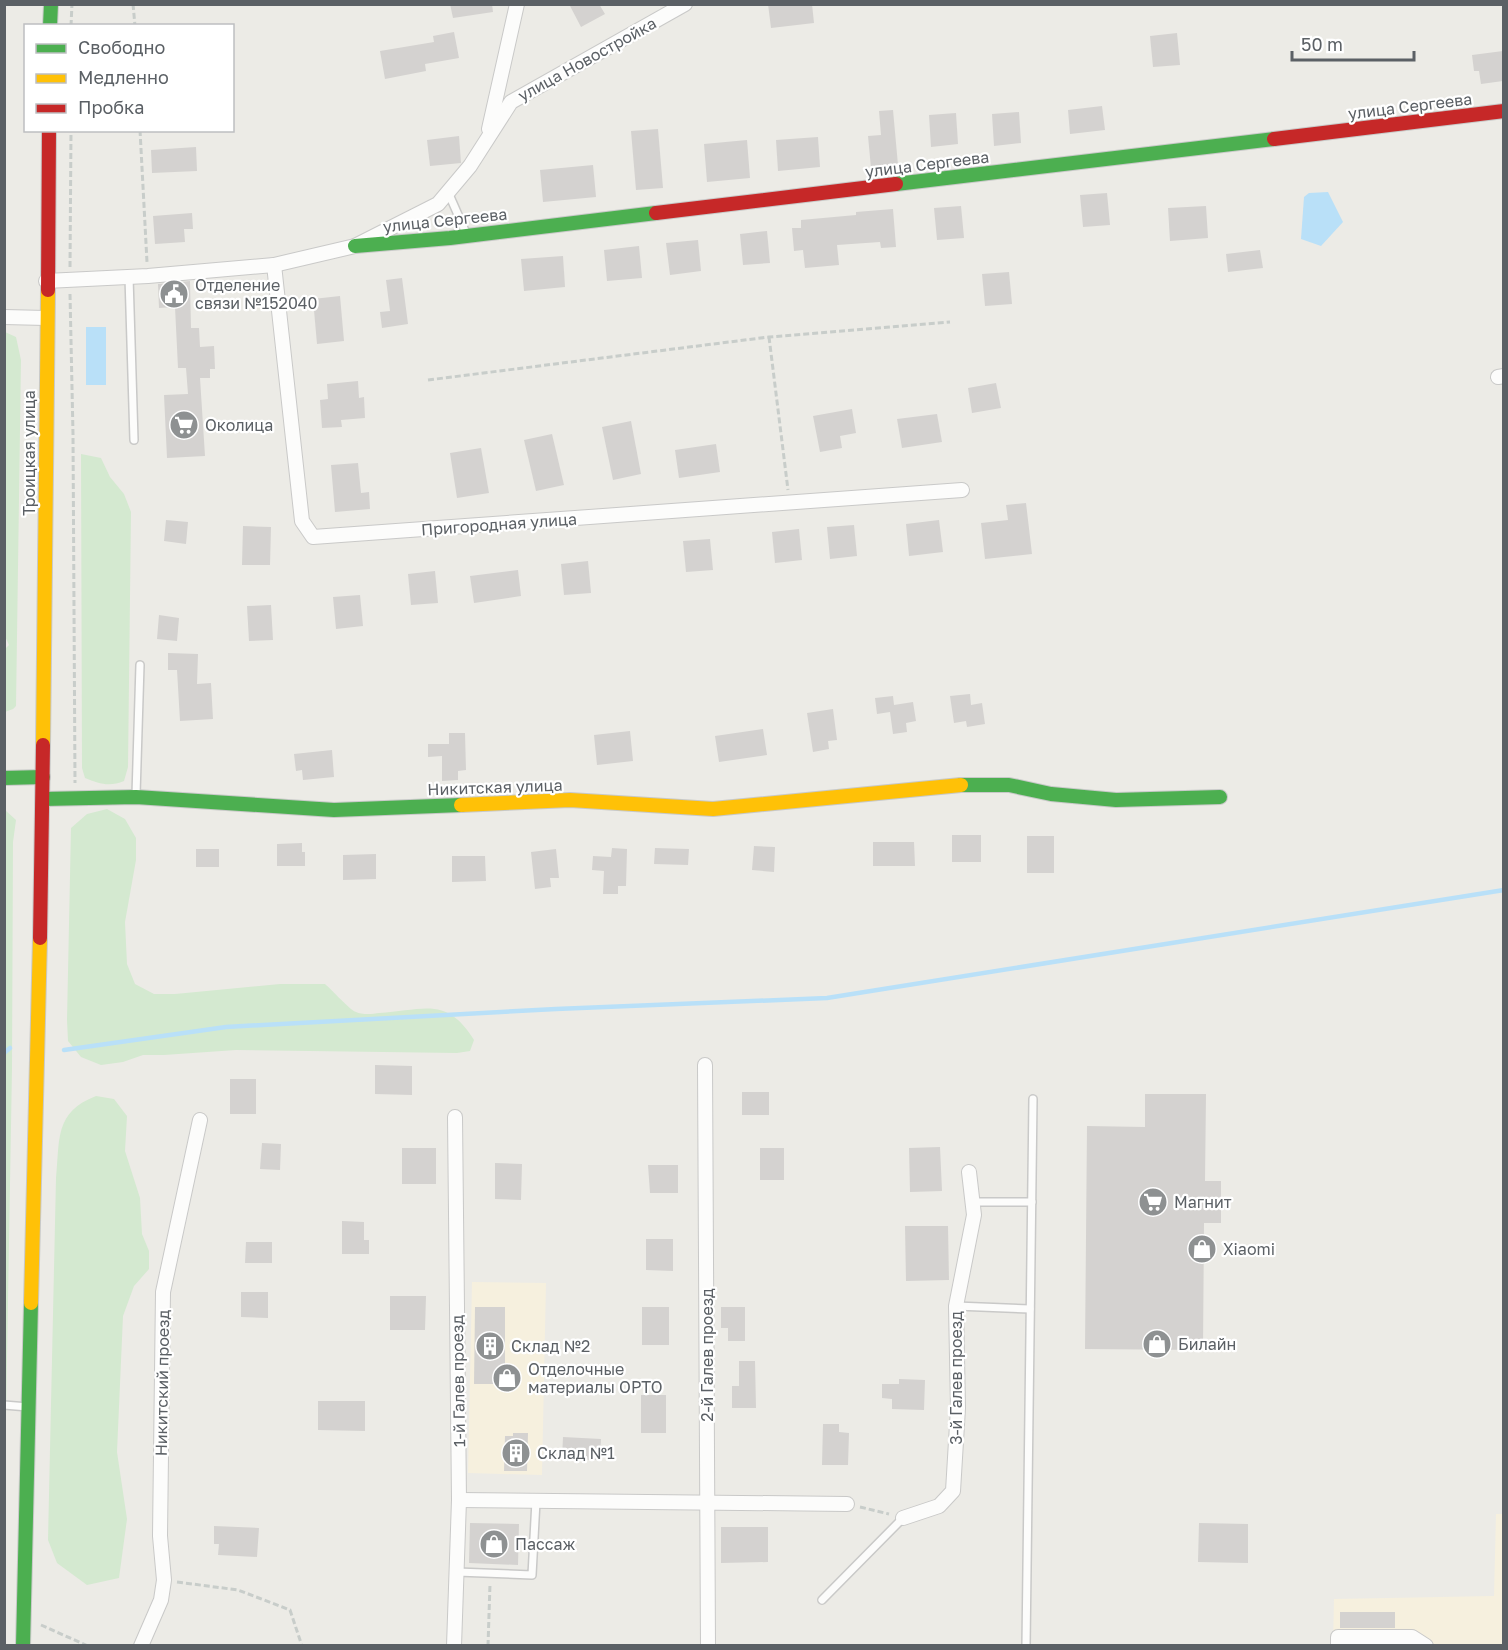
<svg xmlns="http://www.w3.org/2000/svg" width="1508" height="1650" font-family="'Golos Text',sans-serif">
<rect width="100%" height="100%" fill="#ecebe6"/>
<g fill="#f6f0de">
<path d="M 472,1282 L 546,1283 L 542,1475 L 468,1473 Z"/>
<path d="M 1496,1514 L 1503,1514 L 1503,1645 L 1333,1646 L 1334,1599 L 1494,1596 Z"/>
</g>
<g fill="#d4e9d0">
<path d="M 5,332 L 16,337 L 21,360 L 16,706 L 13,709 L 5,712 L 5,649 L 9,645 L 4,634 Z"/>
<path d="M 81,454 L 101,458 L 110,477 L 124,494 L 131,512 L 128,767 L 124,781 C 110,787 99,784 85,778 L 82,768 Z"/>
<path d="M 107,809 L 125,819 L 136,838 L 136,860 L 125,922 L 127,964 L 135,984 L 154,994 L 175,994 L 280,984 L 325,984 C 331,989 351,1011 356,1012 C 362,1015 373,1014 379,1013 C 423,1011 446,995 474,1040 L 470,1051 L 457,1053 L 236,1050 L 164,1055 L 143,1055 L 123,1062 L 101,1065 L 81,1057 L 68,1041 L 67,1020 L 71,828 L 87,814 Z"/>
<path d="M 5,810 L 16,820 L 13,842 L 12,1068 L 5,1476 Z"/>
<path d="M 96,1096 L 114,1099 L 127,1116 L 125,1151 L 140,1198 L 142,1234 L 149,1251 L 149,1269 L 134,1286 L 123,1316 L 117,1452 L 127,1519 L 119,1578 L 87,1585 L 57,1563 L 48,1540 L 56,1178 C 60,1140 54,1112 96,1096 Z"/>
</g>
<g fill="#b9e0f8">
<path d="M 1328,192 L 1343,222 L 1321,246 L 1301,239 L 1304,197 L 1309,193 Z"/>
<rect x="86" y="327" width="20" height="58"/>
</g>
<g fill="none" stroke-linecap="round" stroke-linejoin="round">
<g stroke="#b9e0f8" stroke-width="4.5">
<path d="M 64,1050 L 226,1027 L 556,1009 L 827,998 L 1504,890"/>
<path d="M 4,1053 L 10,1048"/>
</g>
</g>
<g fill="#d4d2d0">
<path d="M 450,4 L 492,4 L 493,12 L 453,18 Z"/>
<path d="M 569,4 L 599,4 L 605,14 L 581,27 Z"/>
<path d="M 768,4 L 812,4 L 814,23 L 771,28 Z"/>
<path d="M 454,32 L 459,58 L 425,64 L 426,71 L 385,79 L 380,51 L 434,42 L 433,36 Z"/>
<path d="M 1177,33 L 1180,65 L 1153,67 L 1150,36 Z"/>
<path d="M 1503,51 L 1503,81 L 1481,84 L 1479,71 L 1474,71 L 1472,55 Z"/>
<path d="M 1102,106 L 1105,130 L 1070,134 L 1068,110 Z"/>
<path d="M 893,110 L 898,165 L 871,168 L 868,136 L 881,135 L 879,111 Z"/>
<path d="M 1019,112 L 1021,143 L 994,146 L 992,114 Z"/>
<path d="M 956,113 L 958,144 L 931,147 L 929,115 Z"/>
<path d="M 658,129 L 663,188 L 636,190 L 631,131 Z"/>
<path d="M 459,136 L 461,163 L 430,166 L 427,140 Z"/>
<path d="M 818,137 L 820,167 L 778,171 L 776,140 Z"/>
<path d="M 747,140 L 750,178 L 707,182 L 704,144 Z"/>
<path d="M 196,147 L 197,171 L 152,173 L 151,150 Z"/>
<path d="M 593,165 L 596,197 L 543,202 L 540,170 Z"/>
<path d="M 1107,193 L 1110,225 L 1083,227 L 1080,195 Z"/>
<path d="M 961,206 L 964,238 L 937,240 L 934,208 Z"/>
<path d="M 1206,206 L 1208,238 L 1170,241 L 1168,208 Z"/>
<path d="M 893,209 L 896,247 L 881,248 L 880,242 L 837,245 L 839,265 L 805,268 L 803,250 L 794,251 L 792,228 L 801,228 L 801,220 L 856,215 L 856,212 Z"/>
<path d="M 192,213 L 193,229 L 184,229 L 185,242 L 155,244 L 153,216 Z"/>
<path d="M 767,231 L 770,263 L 743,265 L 740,234 Z"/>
<path d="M 698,240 L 701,271 L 670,275 L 666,243 Z"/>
<path d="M 639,246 L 642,278 L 607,281 L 604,250 Z"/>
<path d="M 1260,250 L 1263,268 L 1228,272 L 1226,254 Z"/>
<path d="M 563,256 L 565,287 L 524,291 L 521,259 Z"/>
<path d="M 1009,272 L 1012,304 L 985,306 L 982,274 Z"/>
<path d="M 402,278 L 408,324 L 382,328 L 380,312 L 390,311 L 386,280 Z"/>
<path d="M 190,281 L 191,328 L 199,328 L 200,347 L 214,346 L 215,369 L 210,369 L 210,378 L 200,378 L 205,456 L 167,458 L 164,395 L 188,394 L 186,368 L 178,368 L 175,307 L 159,308 L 158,284 Z"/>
<path d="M 340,296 L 344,341 L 317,344 L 313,299 Z"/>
<path d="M 358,381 L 359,398 L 364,397 L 365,418 L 341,420 L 342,427 L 322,428 L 320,400 L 328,399 L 327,384 Z"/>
<path d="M 996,383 L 1001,408 L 972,413 L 968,388 Z"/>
<path d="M 852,409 L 856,433 L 840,436 L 842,448 L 820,452 L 813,416 Z"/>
<path d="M 937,414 L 942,442 L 902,448 L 897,419 Z"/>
<path d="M 631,421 L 641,474 L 613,480 L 602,427 Z"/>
<path d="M 552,434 L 564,485 L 536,491 L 524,440 Z"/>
<path d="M 716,444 L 720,472 L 679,478 L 675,450 Z"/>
<path d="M 481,448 L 489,493 L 457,498 L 450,453 Z"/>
<path d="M 358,463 L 361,493 L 369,492 L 370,509 L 335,512 L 331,465 Z"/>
<path d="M 1026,503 L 1032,554 L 985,559 L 981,523 L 1008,520 L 1006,505 Z"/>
<path d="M 166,520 L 188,522 L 186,544 L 164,541 Z"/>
<path d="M 939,520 L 943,552 L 909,556 L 906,524 Z"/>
<path d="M 854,525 L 857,556 L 830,559 L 827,527 Z"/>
<path d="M 243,526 L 271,527 L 270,565 L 242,565 Z"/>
<path d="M 799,529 L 802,560 L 775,563 L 772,532 Z"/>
<path d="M 710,539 L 713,570 L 686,572 L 683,541 Z"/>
<path d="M 588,561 L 591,593 L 564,595 L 561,564 Z"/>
<path d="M 518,570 L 521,596 L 474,603 L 470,576 Z"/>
<path d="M 435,571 L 438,603 L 411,605 L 408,574 Z"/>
<path d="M 360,595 L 363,626 L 336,629 L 333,597 Z"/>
<path d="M 271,605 L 273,640 L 249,641 L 247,606 Z"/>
<path d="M 159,615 L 179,618 L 177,641 L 157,639 Z"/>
<path d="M 168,653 L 198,654 L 197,684 L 211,683 L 213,719 L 180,721 L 177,670 L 168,670 Z"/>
<path d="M 970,694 L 971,705 L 982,703 L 985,724 L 967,727 L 966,721 L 954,723 L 950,696 Z"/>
<path d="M 893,696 L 894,705 L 913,702 L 916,721 L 906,723 L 907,732 L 893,734 L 890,712 L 877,714 L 875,698 Z"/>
<path d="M 833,709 L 837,740 L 828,741 L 829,749 L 813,752 L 807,713 Z"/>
<path d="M 763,729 L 767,755 L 719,762 L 715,736 Z"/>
<path d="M 630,731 L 633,761 L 597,765 L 594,735 Z"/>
<path d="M 449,733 L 465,733 L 466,770 L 458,771 L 458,780 L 442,781 L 442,756 L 428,757 L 428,744 L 449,744 Z"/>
<path d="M 332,750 L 334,777 L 303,780 L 302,770 L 296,771 L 294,754 Z"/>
<rect x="952" y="835" width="29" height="27"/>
<rect x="1027" y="836" width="27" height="37"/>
<path d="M 873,842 L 914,842 L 915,866 L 873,866 Z"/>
<path d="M 302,843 L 302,852 L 305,852 L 305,866 L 277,866 L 277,844 Z"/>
<path d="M 754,846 L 775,847 L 774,872 L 752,870 Z"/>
<path d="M 612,848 L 627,849 L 626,886 L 618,886 L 618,894 L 603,894 L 604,871 L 592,870 L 593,856 L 611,857 Z"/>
<path d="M 655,848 L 689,849 L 688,865 L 654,864 Z"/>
<rect x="196" y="849" width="23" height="18"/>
<path d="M 556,849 L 559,878 L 550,878 L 551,887 L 535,889 L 531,852 Z"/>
<path d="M 376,854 L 376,879 L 343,880 L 343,855 Z"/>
<path d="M 452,856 L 485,856 L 486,881 L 452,882 Z"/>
<path d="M 375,1065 L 412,1066 L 412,1095 L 375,1094 Z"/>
<rect x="230" y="1079" width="26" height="35"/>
<rect x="742" y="1092" width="27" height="23"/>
<path d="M 1145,1094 L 1206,1094 L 1205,1181 L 1221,1181 L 1221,1223 L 1204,1223 L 1203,1350 L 1085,1349 L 1087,1126 L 1145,1127 Z"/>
<path d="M 262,1143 L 281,1144 L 280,1170 L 260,1169 Z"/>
<path d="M 940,1147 L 942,1191 L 910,1192 L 909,1148 Z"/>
<rect x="402" y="1148" width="34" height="36"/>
<rect x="760" y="1148" width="24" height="32"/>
<path d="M 495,1163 L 522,1164 L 521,1200 L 495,1199 Z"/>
<path d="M 648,1165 L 678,1165 L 678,1193 L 650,1193 Z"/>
<path d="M 342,1221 L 364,1222 L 364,1240 L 369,1240 L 369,1254 L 342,1254 Z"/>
<path d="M 905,1226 L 948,1226 L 949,1280 L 906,1281 Z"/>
<path d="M 646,1239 L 673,1239 L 673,1271 L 646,1270 Z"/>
<path d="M 246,1242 L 272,1242 L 272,1263 L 245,1263 Z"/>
<path d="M 241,1292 L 268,1292 L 268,1318 L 241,1317 Z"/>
<path d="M 390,1296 L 426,1296 L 425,1330 L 390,1330 Z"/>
<path d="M 475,1307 L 505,1307 L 505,1384 L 474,1384 Z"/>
<rect x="642" y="1307" width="27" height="38"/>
<path d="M 721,1307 L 745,1307 L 745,1341 L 728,1341 L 728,1328 L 721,1328 Z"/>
<path d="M 739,1361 L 755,1361 L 756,1408 L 732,1408 L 732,1386 L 739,1386 Z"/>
<path d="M 899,1379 L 925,1380 L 924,1410 L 892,1409 L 892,1399 L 882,1398 L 882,1384 L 899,1384 Z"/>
<rect x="641" y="1395" width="25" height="38"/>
<path d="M 318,1401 L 365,1401 L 365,1431 L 318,1430 Z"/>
<path d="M 823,1424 L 839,1424 L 839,1432 L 849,1433 L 848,1465 L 822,1465 Z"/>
<path d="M 513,1433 L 528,1433 L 527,1471 L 504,1471 L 505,1436 L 513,1436 Z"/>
<path d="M 563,1437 L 601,1439 L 600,1460 L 562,1459 Z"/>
<path d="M 470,1523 L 519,1524 L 518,1565 L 469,1563 Z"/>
<path d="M 1199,1523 L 1248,1524 L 1248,1563 L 1198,1562 Z"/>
<path d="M 214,1526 L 259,1528 L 257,1557 L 218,1555 L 219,1544 L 214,1544 Z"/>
<path d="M 721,1527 L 768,1527 L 768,1562 L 721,1563 Z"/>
<rect x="1340" y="1612" width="55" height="16"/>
</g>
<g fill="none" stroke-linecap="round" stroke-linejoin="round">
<g stroke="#c9c9c8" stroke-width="10">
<g id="lane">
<path d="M 448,192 L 466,233"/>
<path d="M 129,277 L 134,440"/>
<path d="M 136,795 L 140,665"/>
<path d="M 973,1202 L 1032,1202"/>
<path d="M 956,1306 L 1030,1309"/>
<path d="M 4,1405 L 28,1407"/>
<path d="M 457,1572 L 532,1575 L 536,1501"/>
<path d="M 822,1600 L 903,1518"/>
<path d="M 1026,1646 L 1033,1099"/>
</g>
</g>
<g stroke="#c9c9c8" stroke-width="16">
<g id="street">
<path d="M 489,129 L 517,4"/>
<path d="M 274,265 L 302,521 L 313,537 L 962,490"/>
<path d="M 46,281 L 148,276 L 274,265 L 355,246 L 438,204 L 470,166 L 511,102 L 685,4"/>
<path d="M 4,317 L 46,318"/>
<path d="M 1498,377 L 1504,376"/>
<path d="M 705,1065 L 708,1646"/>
<path d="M 459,1500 L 847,1504"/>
<path d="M 903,1518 L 939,1506 L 953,1491 L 958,1408 L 956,1306 L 974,1215 L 969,1172"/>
<path d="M 141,1646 L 161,1600 L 164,1580 L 160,1536 L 163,1292 L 200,1120"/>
<path d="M 454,1646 L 459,1500 L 455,1117"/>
<path d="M 1338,1646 L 1338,1637 L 1412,1637 L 1426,1646"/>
</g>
</g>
<g stroke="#c8c9c8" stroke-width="16">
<g id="fast">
<path d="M 50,26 L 51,4"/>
<path d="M 896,184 L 1274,139"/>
<path d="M 355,246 L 450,238 L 656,213"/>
<path d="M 4,778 L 43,777"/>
<path d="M 961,785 L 1009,785 L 1051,794 L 1116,800 L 1220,797"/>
<path d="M 43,799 L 136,797 L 334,810 L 461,805"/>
<path d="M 23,1646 L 31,1303"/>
</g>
</g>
<g stroke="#c8c9c8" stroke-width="16">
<g id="slow">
<path d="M 43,745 L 48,290"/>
<path d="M 461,805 L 570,800 L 713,809 L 961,785"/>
<path d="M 31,1303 L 40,938"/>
</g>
</g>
<g stroke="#c8c9c8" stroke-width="16">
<g id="jam">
<path d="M 1274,139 L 1504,111"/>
<path d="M 656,213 L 896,184"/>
<path d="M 48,290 L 49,130"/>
<path d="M 40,938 L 43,745"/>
</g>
</g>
<g stroke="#c8cdca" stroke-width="3" stroke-dasharray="6 3" stroke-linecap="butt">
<path d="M 133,4 L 135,26"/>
<path d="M 71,26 L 72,4"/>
<path d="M 140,130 L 147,262"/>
<path d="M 70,267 L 71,130"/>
<path d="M 70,294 L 73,434 L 75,783"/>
<path d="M 769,337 L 788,490"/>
<path d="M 428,380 L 769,337 L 950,322"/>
<path d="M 860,1507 L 889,1514"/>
<path d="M 177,1582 L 238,1590 L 290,1610 L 302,1646"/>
<path d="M 41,1625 L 88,1646"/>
<path d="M 488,1646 L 490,1584"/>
</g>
<use href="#lane" stroke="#fcfcfb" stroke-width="7"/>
<use href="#street" stroke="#fcfcfb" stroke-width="14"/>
<use href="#fast" stroke="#4caf50" stroke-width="14"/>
<use href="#slow" stroke="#ffc107" stroke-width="14"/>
<use href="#jam" stroke="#c62828" stroke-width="14"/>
</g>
<defs>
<g id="civic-disc" transform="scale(1.5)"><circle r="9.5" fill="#8e9192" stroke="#fff"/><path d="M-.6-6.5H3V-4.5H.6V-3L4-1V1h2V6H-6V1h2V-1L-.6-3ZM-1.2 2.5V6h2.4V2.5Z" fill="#fff"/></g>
<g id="supermarket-disc" transform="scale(1.5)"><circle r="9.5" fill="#8e9192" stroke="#fff"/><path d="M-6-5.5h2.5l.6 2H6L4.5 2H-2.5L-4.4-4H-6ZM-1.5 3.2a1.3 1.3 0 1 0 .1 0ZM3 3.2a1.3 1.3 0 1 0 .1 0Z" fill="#fff"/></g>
<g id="shop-disc" transform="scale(1.5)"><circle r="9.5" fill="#8e9192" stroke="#fff"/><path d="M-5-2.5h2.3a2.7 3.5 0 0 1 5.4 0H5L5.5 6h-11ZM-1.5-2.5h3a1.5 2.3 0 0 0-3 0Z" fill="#fff"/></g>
<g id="building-disc" transform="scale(1.5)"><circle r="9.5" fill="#8e9192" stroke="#fff"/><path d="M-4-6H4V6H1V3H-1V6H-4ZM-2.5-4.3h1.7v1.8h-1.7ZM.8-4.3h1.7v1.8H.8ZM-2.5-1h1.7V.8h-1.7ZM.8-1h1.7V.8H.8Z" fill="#fff"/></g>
</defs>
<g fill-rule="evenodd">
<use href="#civic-disc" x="174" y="294"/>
<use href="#supermarket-disc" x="184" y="425"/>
<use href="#supermarket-disc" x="1153" y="1202"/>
<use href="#shop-disc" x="1202" y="1249"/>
<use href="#shop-disc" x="1157" y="1344"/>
<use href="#building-disc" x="490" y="1346"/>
<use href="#shop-disc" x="507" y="1378"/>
<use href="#building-disc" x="516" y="1453"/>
<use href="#shop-disc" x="494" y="1544"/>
</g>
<g text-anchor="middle" stroke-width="4.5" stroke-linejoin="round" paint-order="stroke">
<g font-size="16" fill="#5b6065" stroke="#fff">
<text transform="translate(587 59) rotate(-29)" y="6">улица Новостройка</text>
<text transform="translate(1410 106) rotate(-7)" y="6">улица Сергеева</text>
<text transform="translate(927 164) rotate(-7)" y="6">улица Сергеева</text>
<text transform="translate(445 220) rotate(-6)" y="6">улица Сергеева</text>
<text transform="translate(29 453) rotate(-90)" y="6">Троицкая улица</text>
<text transform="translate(499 524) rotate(-4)" y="6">Пригородная улица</text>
<text transform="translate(495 787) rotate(-2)" y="6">Никитская улица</text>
<text transform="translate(707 1355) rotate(-90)" y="6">2-й Галев проезд</text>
<text transform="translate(956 1378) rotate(-90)" y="6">3-й Галев проезд</text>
<text transform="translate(458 1381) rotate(-91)" y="6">1-й Галев проезд</text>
<text transform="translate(162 1383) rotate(-89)" y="6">Никитский проезд</text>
</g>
<g font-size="16" fill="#5b6065" stroke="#fff" text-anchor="start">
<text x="195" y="291">Отделение<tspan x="195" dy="18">связи №152040</tspan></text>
<text x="205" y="431">Околица</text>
<text x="1174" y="1208">Магнит</text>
<text x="1223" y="1255">Xiaomi</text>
<text x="1178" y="1350">Билайн</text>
<text x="511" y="1352">Склад №2</text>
<text x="528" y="1375">Отделочные<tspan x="528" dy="18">материалы ОРТО</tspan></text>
<text x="537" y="1459">Склад №1</text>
<text x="515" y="1550">Пассаж</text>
</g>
</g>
<rect width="1508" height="1650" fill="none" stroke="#5b6065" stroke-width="12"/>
<rect x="24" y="24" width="210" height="108" fill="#ffffff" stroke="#bdbfc1" stroke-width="1.5"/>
<rect x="36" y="44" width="30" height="9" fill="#4caf50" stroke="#bdbfc1" stroke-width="1.5"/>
<text x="78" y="54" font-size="18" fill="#5b6065">Свободно</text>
<rect x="36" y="74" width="30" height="9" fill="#ffc107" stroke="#bdbfc1" stroke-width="1.5"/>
<text x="78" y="84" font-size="18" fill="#5b6065">Медленно</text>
<rect x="36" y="104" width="30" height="9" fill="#c62828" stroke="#bdbfc1" stroke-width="1.5"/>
<text x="78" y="114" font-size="18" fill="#5b6065">Пробка</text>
<path d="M1292 51v9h122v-9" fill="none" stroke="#5b6065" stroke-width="3"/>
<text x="1301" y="51" font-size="18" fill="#5b6065" stroke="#ffffff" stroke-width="4.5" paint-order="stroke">50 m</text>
</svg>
